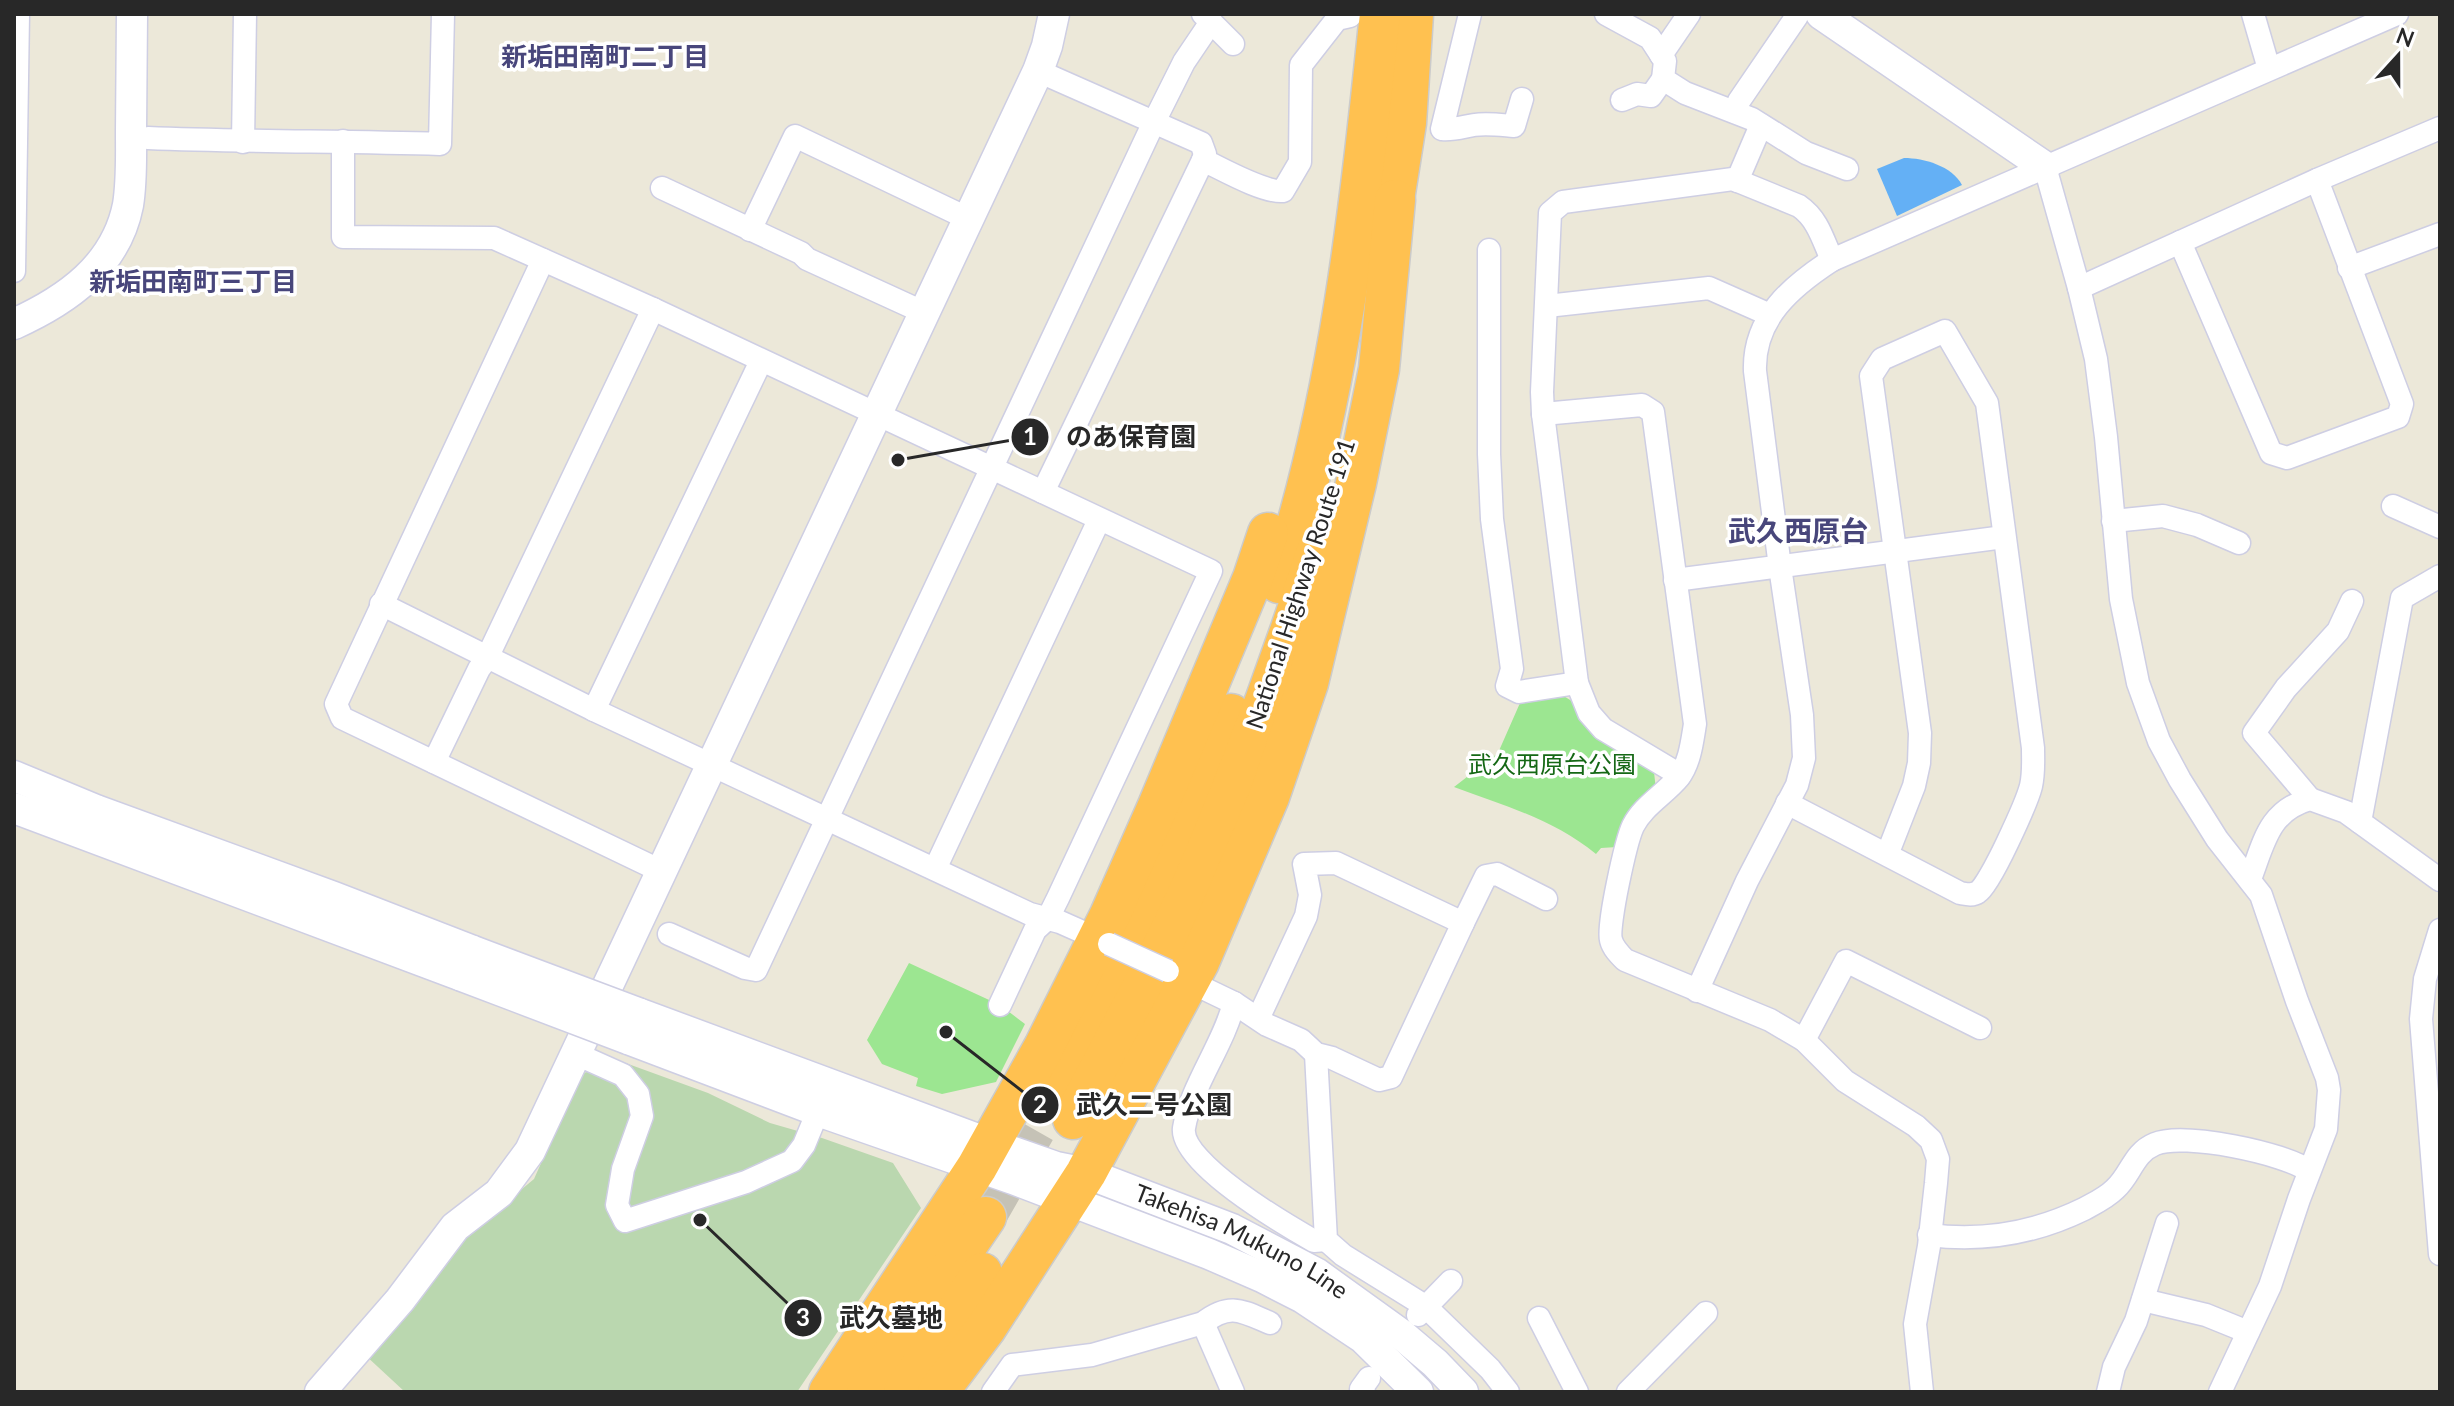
<svg xmlns="http://www.w3.org/2000/svg" width="2454" height="1406" font-family="Lato,'Noto Sans JP',sans-serif">
<rect width="100%" height="100%" fill="#ece8d9"/>
<g fill="#9ce691">
<path d="M 1562,695 L 1575,703 L 1654,772 L 1656,790 L 1617,847 L 1601,848 L 1596,854 C 1553,819 1505,806 1454,787 L 1498,753 L 1520,703 Z"/>
<path d="M 909,963 L 1000,1005 L 1025,1024 L 996,1082 L 942,1094 L 916,1086 L 918,1078 L 882,1064 L 867,1040 Z"/>
</g>
<path fill="#bad7af" d="M 620,1061 L 708,1093 L 770,1123 L 822,1138 L 893,1163 L 921,1208 L 797,1392 L 405,1392 L 364,1354 L 472,1231 L 534,1179 L 581,1074 Z"/>
<path fill="#64b0f5" d="M 1904,158 C 1924,158 1952,166 1962,185 L 1897,216 L 1877,169 Z"/>
<g fill="none" stroke-linecap="round" stroke-linejoin="round">
<path stroke="#c5c2b6" stroke-width="40" stroke-dasharray="40 20" stroke-linecap="butt" d="M 986,1217 L 1049,1106"/>
<g stroke="#cecee3" stroke-width="25">
<g id="street">
<path d="M 1203,14 L 1233,44"/>
<path d="M 1470,14 L 1442,129 C 1454,130 1462,127 1474,125 C 1487,123 1501,125 1514,126 L 1522,99"/>
<path d="M 1606,14 L 1650,38 L 1665,61 L 1663,79 L 1685,93 L 1752,119 L 1806,153 L 1847,169"/>
<path d="M 2253,14 L 2269,69"/>
<path d="M 1661,55 L 1689,14"/>
<path d="M 1038,71 L 1201,143 L 1205,154 L 1203,160 C 1222,169 1264,193 1283,191 L 1300,162 L 1301,65 L 1337,19 L 1350,16"/>
<path d="M 1622,100 L 1637,94 L 1651,96 L 1663,79"/>
<path d="M 1735,112 L 1739,101 L 1797,16"/>
<path d="M 148,138 C 245,142 343,141 440,144 L 443,14"/>
<path d="M 343,141 L 343,237 L 494,238 L 653,309 L 1211,571 L 1058,898 L 1048,918 L 1035,930 L 1000,1005"/>
<path d="M 243,142 L 245,14"/>
<path d="M 2045,167 L 2079,288 L 2096,359 L 2106,437 L 2121,599 L 2138,683 L 2159,741 L 2180,780 L 2217,839 L 2261,895 L 2297,1001 L 2327,1078 L 2329,1090 L 2326,1129 L 2299,1199 L 2270,1286 L 2220,1392"/>
<path d="M 1737,181 L 1761,125"/>
<path d="M 662,188 L 801,253 L 807,259 L 925,313"/>
<path d="M 750,230 L 795,136 L 969,219"/>
<path d="M 2180,242 L 2271,453 L 2287,458 L 2398,417 L 2402,404 L 2317,180"/>
<path d="M 1489,250 L 1489,454 L 1492,519 L 1512,669 L 1507,686 L 1519,692 L 1577,683"/>
<path d="M 543,260 L 336,704 L 342,718 L 661,871"/>
<path d="M 2349,268 L 2440,234"/>
<path d="M 14,271 L 18,14"/>
<path d="M 2079,288 L 2317,180 L 2440,128"/>
<path d="M 1547,306 L 1709,288 L 1770,315"/>
<path d="M 1543,414 L 1642,405 L 1653,412 L 1695,724 C 1692,742 1690,762 1679,777 C 1665,794 1643,806 1633,826 C 1626,841 1607,926 1611,940 C 1613,948 1619,954 1625,960 L 1770,1020 L 1804,1040 L 1845,1081 L 1916,1126 L 1931,1140 L 1938,1159 L 1936,1183 L 1929,1246 L 1915,1324 L 1922,1392"/>
<path d="M 1043,492 L 1203,160"/>
<path d="M 2393,506 L 2440,527"/>
<path d="M 2113,521 L 2163,516 L 2197,525 L 2239,543"/>
<path d="M 1675,580 L 2004,537"/>
<path d="M 381,604 L 594,710 L 1030,914 L 1060,922 L 1105,942"/>
<path d="M 594,710 L 761,361"/>
<path d="M 434,762 L 479,669 L 487,658 L 653,309"/>
<path d="M 1680,775 L 1603,729 L 1589,713 L 1577,683 L 1543,414 L 1542,392 L 1550,213 L 1563,202 L 1733,179 L 1799,206 C 1818,219 1823,240 1832,260"/>
<path d="M 2310,799 L 2254,733 L 2286,688 L 2338,631 L 2352,601"/>
<path d="M 1787,803 L 1960,893 C 1966,894 1972,896 1978,892 C 1990,885 2027,802 2031,786 C 2034,773 2033,761 2033,748 L 1987,403 L 1945,331 L 1882,359 L 1871,376 L 1920,733 L 1919,763 L 1914,786 L 1887,855"/>
<path d="M 2360,822 L 2402,598 L 2440,576"/>
<path d="M 935,869 L 1099,520"/>
<path d="M 2250,879 C 2264,843 2268,811 2310,799 L 2346,812 L 2440,880"/>
<path d="M 1463,923 L 1486,876 L 1497,874 L 1546,899"/>
<path d="M 2440,930 L 2425,979 L 2421,1019 L 2440,1254"/>
<path d="M 669,934 L 745,968 L 756,970 L 1154,122 L 1184,62 L 1211,22"/>
<path d="M 1180,977 L 1234,1003 L 1267,1025 L 1301,1040 L 1316,1054 L 1332,1058 L 1379,1080 L 1391,1077 L 1463,923 L 1336,863 L 1304,864 L 1310,895 L 1306,916 L 1258,1019"/>
<path d="M 1697,991 L 1747,881 L 1797,785 L 1804,758 L 1802,715 L 1780,567 L 1755,371 C 1753,318 1792,286 1832,260 L 2397,14"/>
<path d="M 1234,1003 C 1223,1046 1191,1086 1184,1128 C 1179,1163 1286,1225 1314,1241 L 1326,1240"/>
<path d="M 1804,1040 L 1846,961 L 1980,1028"/>
<path d="M 574,1053 L 623,1075 L 638,1094 L 642,1116 L 623,1169 L 617,1205 L 625,1221 L 746,1182 L 792,1161 L 804,1145 L 818,1111"/>
<path d="M 1316,1054 L 1326,1240 L 1343,1255 L 1425,1306 L 1490,1369 L 1508,1392"/>
<path d="M 1929,1235 C 1984,1242 2035,1233 2084,1209 C 2095,1203 2106,1198 2115,1189 C 2131,1175 2133,1153 2155,1144 C 2183,1132 2285,1153 2309,1171"/>
<path d="M 2143,1300 L 2206,1315 L 2248,1332"/>
<path d="M 1418,1315 L 1451,1281"/>
<path d="M 1539,1318 L 1577,1392"/>
<path d="M 1203,1323 L 1233,1392"/>
<path d="M 993,1392 L 1012,1365 L 1092,1355 L 1203,1323 C 1230,1302 1242,1311 1270,1323"/>
<path d="M 1364,1392 L 1361,1389 L 1369,1378"/>
<path d="M 1628,1392 L 1706,1313"/>
<path d="M 2108,1392 L 2114,1367 L 2136,1321 L 2167,1223"/>
</g>
</g>
<g stroke="#cecee3" stroke-width="33">
<g id="secondary">
<path d="M 1821,14 L 2045,167"/>
<path d="M 14,324 C 67,300 116,266 128,205 C 132,181 131,155 131,131 C 131,92 132,53 132,14"/>
<path d="M 14,776 L 96,810 L 334,897 L 473,951"/>
<path d="M 14,808 L 462,976"/>
<path id="s1" d="M 638,1013 L 991,1144 L 1056,1167 L 1086,1173 L 1232,1229 L 1316,1273 L 1402,1335 L 1435,1363 L 1463,1392"/>
<path d="M 628,1039 L 818,1111 L 1013,1179 L 1209,1254 L 1262,1277 L 1303,1298 L 1363,1338 L 1418,1392"/>
<path d="M 320,1392 L 400,1300 L 455,1227 L 499,1193 L 530,1151 L 1038,71 L 1047,46 L 1054,14"/>
</g>
</g>
<g stroke="#cbcbcb" stroke-width="43">
<g id="highway">
<path d="M 1390,225 L 1406,123 L 1413,14"/>
<path d="M 1279,583 C 1340,399 1360,206 1380,14"/>
<path d="M 1056,1092 C 1120,968 1178,843 1231,714"/>
<path d="M 1073,1119 C 1118,1033 1166,947 1204,857 C 1246,756 1284,653 1318,548"/>
<path d="M 829,1392 L 977,1167 L 1044,1047 L 1110,915 L 1158,806 L 1253,578 L 1268,533"/>
<path d="M 867,1392 L 986,1217"/>
<path d="M 904,1392 L 982,1273"/>
<path d="M 938,1392 L 986,1328 L 1086,1173 L 1199,962 L 1269,797 L 1308,683 L 1356,483 L 1379,369 L 1395,200"/>
</g>
</g>
<use href="#street" stroke="#fff" stroke-width="22"/>
<use href="#secondary" stroke="#fff" stroke-width="30"/>
<use href="#highway" stroke="#ffc150" stroke-width="40"/>
<g stroke="#cecee3" stroke-width="25" stroke-linecap="butt">
<path id="street-bridge" d="M 1109,944 L 1168,971"/>
</g>
<g stroke="#cecee3" stroke-width="33" stroke-linecap="butt">
<g id="secondary-bridge">
<path d="M 473,951 L 638,1013"/>
<path d="M 462,976 L 628,1039"/>
</g>
</g>
<use href="#street-bridge" stroke="#fff" stroke-width="22"/>
<use href="#secondary-bridge" stroke="#fff" stroke-width="30"/>
</g>
<g text-anchor="middle" stroke-width="7" stroke-linejoin="round" paint-order="stroke">
<g font-size="24" fill="#282828" stroke="#fff">
<text transform="translate(1301 584) rotate(-72)" y="8">National Highway Route 191</text>
<text dy="8" stroke="none"><textPath href="#s1" startOffset="646">Takehisa Mukuno Line</textPath></text>
</g>
<g font-size="24" fill="#156815" stroke="#fff">
<text x="1552" y="773">武久西原台公園</text>
</g>
<g font-size="26" font-weight="bold" fill="#48467b" stroke="#fff">
<text x="605" y="66">新垢田南町二丁目</text>
<text x="193" y="291">新垢田南町三丁目</text>
</g>
<g font-size="28" font-weight="bold" fill="#48467b" stroke="#fff">
<text x="1798" y="541">武久西原台</text>
</g>
</g>
<path fill="none" stroke="#282828" stroke-width="3" d="M898 460L1030 437M946 1032L1040 1105M700 1220L803 1318"/>
<g fill="#282828" stroke="#fff" stroke-width="3">
<circle cx="898" cy="460" r="8"/>
<circle cx="946" cy="1032" r="8"/>
<circle cx="700" cy="1220" r="8"/>
<circle cx="1030" cy="437" r="20"/>
<circle cx="1040" cy="1105" r="20"/>
<circle cx="803" cy="1318" r="20"/>
</g>
<g font-size="24" text-anchor="middle" font-weight="bold" fill="#fff">
<text x="1030" y="445">1</text>
<text x="1040" y="1113">2</text>
<text x="803" y="1326">3</text>
</g>
<g font-size="26" text-anchor="middle" font-weight="bold" fill="#282828" stroke="#fff" stroke-width="7" stroke-linejoin="round" paint-order="stroke">
<text x="1131" y="446">のあ保育園</text>
<text x="1154" y="1114">武久二号公園</text>
<text x="891" y="1327">武久墓地</text>
</g>
<rect width="2454" height="1406" fill="none" stroke="#282828" stroke-width="32"/>
<g transform="translate(2398 56) rotate(21)" stroke="#ffffff" stroke-width="6" paint-order="stroke">
<path d="M0-6L14 30L0 20L-14 30Z" fill="#282828"/>
<text y="-12" font-size="22" font-weight="bold" text-anchor="middle" fill="#282828">N</text>
</g>
</svg>
